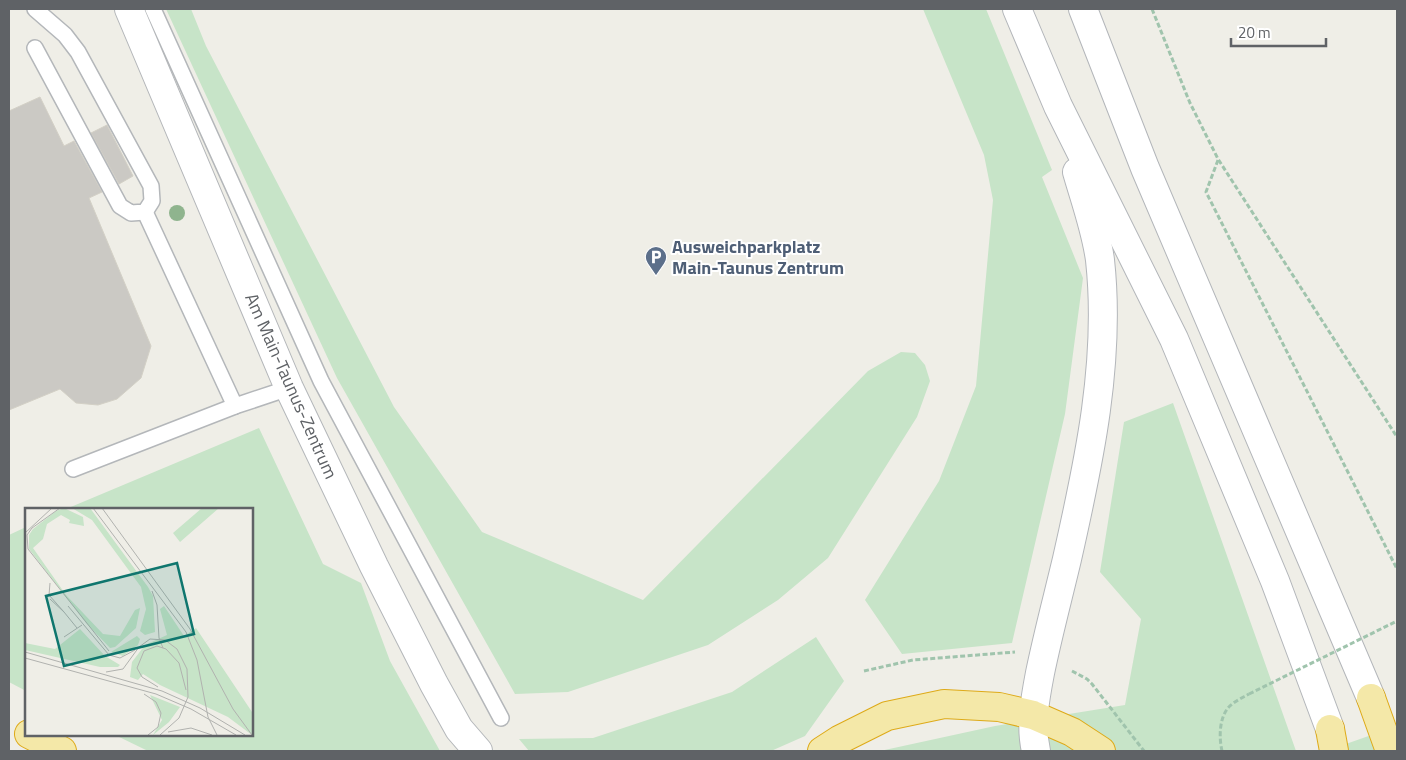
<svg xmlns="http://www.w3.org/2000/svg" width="1406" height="760" font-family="'Titillium Web',sans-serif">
<rect width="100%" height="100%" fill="#efeee7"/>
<g fill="#c7e4c8">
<path d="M 166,9 L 191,9 L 206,46 L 394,407 L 482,532 L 643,600 L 868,371 L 901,352 L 915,353 L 925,365 L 930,381 L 917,417 L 828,558 L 778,600 L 708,645 L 568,692 L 515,694 L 337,378 Z"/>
<path d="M 923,9 L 986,9 L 1052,170 L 1042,177 L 1083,278 L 1065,414 L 1012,643 L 902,654 L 865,600 L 939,481 L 976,386 L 993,200 L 984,155 Z"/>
<path d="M 1173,403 L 1296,751 L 880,751 L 995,726 L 1125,705 L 1141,619 L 1100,572 L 1124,422 Z"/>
<path d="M 259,428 L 323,564 L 361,583 L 390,661 L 440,751 L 148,751 L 113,734 L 251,734 L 251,509 L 66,509 Z"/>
<path d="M 26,527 L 26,691 L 9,682 L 9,535 Z"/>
<path d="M 816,637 L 844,681 L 805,736 L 771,751 L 529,751 L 519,739 L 593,738 L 732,692 Z"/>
<path d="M 1397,726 L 1397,751 L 1326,751 Z"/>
</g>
<g fill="#cbc9c4" stroke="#d3d0c6">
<path d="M 40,97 L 64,146 L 74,141 L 102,192 L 89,198 L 151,346 L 141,378 L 117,399 L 98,405 L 76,403 L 60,389 L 9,410 L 9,111 Z"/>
<path d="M 107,125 L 133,176 L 119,184 L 91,133 Z"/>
</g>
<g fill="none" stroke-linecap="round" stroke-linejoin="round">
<g stroke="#b4b7ba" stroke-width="18">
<g id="service">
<path d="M 35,9 L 65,35 L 78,52 L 151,186 L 152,201 L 145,212 L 131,213 L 120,206 L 35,48"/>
<path d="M 153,9 L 321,381 L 501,718"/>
<path d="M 145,212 L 235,406"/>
<path d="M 73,469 L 235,406 L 289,388"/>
</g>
</g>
<g stroke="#b4b7ba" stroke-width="30">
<path id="minor" d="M 129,9 L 289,388 L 374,566 L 434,684 L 459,729 L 478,751"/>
</g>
<g stroke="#b3b6ba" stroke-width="30">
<g id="secondary">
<path d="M 1017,9 L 1058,106 L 1174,339 L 1275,581 L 1330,729"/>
<path d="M 1083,9 L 1145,168 L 1371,698"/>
<path d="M 1036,751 C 1030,725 1035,699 1040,673 C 1048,634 1058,597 1067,559 C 1089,462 1111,360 1100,260 C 1096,230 1085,200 1077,172"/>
</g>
</g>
<g stroke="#deaa18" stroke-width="30">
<g id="trunk">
<path d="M 1371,698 L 1390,751"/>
<path d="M 1330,729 L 1334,751"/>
<path d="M 29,734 L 62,751"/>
<path d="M 822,751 L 839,740 L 887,716 L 944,704 L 999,707 L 1033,715 L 1072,732 L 1101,751"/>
</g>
</g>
<g stroke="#a0c4ad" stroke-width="3" stroke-dasharray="5 2.5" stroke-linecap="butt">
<path d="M 1152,9 L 1190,103 L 1218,159 L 1397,437"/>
<path d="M 1218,160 L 1206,192 L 1397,569"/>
<path d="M 864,671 L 913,660 L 1015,652"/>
<path d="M 1072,671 L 1087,679 L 1092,684 L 1144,751"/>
<path d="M 1222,751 C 1219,738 1219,719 1228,708 C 1233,702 1242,698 1249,694"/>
</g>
<use href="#service" stroke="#fff" stroke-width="15"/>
<use href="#minor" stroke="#fff" stroke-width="28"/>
<use href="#secondary" stroke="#fff" stroke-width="28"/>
<use href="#trunk" stroke="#f4e8a8" stroke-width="28"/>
<path stroke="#a0c4ad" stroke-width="3" stroke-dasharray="5 2.5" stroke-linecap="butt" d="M 1249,694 L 1397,621"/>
</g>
<circle fill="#8fb48e" cx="177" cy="213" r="8"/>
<defs>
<g id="parking-pin" transform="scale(1.125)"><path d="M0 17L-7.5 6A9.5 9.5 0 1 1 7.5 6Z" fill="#5c6f8a" stroke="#fff"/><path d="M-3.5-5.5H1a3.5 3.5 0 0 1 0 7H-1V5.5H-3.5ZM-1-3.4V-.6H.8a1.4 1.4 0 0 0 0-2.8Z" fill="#fff"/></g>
</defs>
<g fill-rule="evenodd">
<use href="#parking-pin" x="656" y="257"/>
</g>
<g text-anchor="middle" stroke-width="4" stroke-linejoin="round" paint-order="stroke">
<g font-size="18" font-weight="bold" fill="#4e5e75" stroke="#fff" text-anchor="start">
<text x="672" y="253">Ausweichparkplatz<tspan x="672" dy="21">Main-Taunus Zentrum</tspan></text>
</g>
<g font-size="18" fill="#5f6266" stroke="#fff">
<text transform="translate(291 386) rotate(66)" y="6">Am Main-Taunus-Zentrum</text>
</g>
</g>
<g transform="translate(25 508)">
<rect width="228" height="228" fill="#efeee7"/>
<path d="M 39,0 L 58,9 L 59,18 L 44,15 L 45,12 L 36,7 L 22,16 L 18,31 L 8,40 L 41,87 L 78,126 L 95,128 L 110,102 L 115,100 L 111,120 L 90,139 L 85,140 L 61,115 L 4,41 L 4,27 L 8,21 L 31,3 ZM 47,0 L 65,0 L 123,79 L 128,88 L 130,124 L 120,127 L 115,123 L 121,101 L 116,79 L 67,12 ZM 177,0 L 194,0 L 155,34 L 148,25 ZM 139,98 L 159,128 L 171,120 L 227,204 L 227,227 L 203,209 L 135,177 L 118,166 L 113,172 L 105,169 L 107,154 L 120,137 L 142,127 L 135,101 ZM 55,121 L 80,148 L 95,157 L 93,159 L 75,159 L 0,142 L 0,135 L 30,141 ZM 112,128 L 115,131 L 113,137 L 98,148 L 86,144 ZM 125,187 L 155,199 L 144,214 L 128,227 L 137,212 Z" fill="#c7e4c8"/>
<path fill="none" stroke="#b1b2af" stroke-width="1" d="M 35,0 L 7,20 L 2,27 L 3,41 L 84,143M 68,0 L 161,124M 77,0 L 165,121M 0,25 L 27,0M 25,75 L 24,87 L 39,104 L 25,91M 127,83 L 132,97 L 134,130 L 138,140M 43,98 L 84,147 L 95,150 L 110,142M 39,104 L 52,120M 165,121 L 208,201 L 227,227M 161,124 L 172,152 L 183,209 L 192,227M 39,129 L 57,117M 0,144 L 137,183 L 175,200 L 220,227M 0,150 L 131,186 L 166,201 L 211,227M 81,164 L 98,161 L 114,139 L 125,131 L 140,132 L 152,141 L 162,161 L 163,189 L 154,210 L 135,227M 133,179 L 117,169 L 112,160 L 119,143 L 132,138 L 141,141 L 154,155 L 161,182M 119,186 L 131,194 L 136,205 L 133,219 L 123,227M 143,224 L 166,220 L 187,227"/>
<path fill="#0f766e" fill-opacity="0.15" stroke="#0f766e" stroke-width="2.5" d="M 152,55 L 169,126 L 39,158 L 21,88 Z"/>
<rect width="228" height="228" fill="none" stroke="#5f6266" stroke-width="2.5"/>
</g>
<rect width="1406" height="760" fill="none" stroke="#5f6266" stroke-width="20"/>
<path d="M1231 38v8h95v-8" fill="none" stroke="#5f6266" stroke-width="2.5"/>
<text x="1238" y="38" font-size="15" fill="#5f6266" stroke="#ffffff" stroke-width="4" paint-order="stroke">20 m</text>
</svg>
